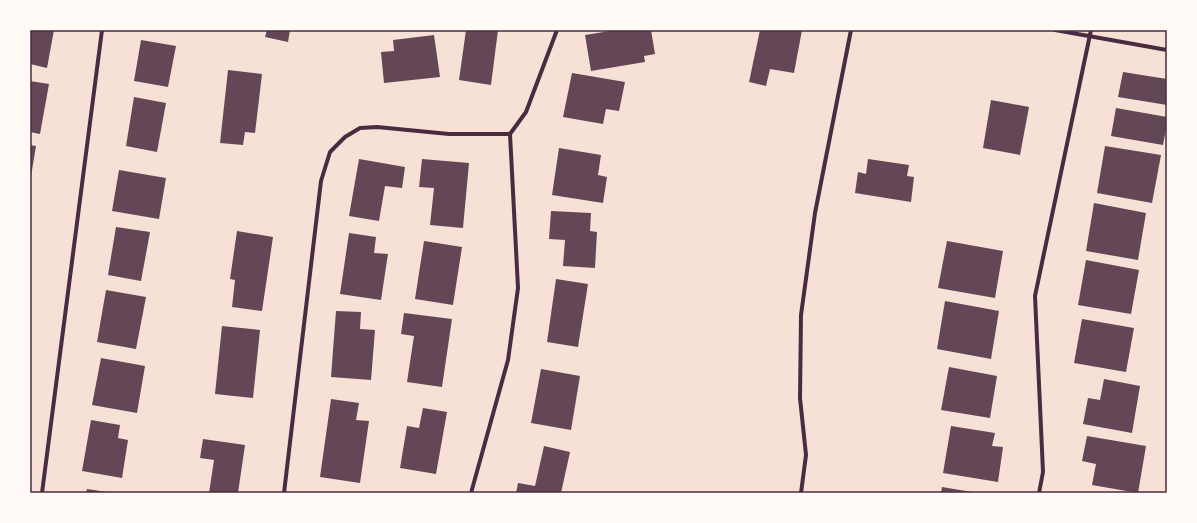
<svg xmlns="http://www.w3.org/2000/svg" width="1197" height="523" font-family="Signika,sans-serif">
<rect width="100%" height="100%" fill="#f7e1d7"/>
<g fill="#644757">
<path d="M 30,30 L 54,30 L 47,68 L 30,64 Z"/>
<path d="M 267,30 L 290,30 L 288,42 L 265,37 Z"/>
<path d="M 466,30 L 498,30 L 491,85 L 459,80 Z"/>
<path d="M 616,30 L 651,30 L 655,54 L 644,56 L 645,62 L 591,71 L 585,35 Z"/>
<path d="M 760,30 L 802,30 L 794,73 L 770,69 L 766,86 L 749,82 Z"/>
<path d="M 434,35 L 440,77 L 384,83 L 381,52 L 394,51 L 393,40 Z"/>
<path d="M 141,40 L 176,46 L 168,87 L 134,81 Z"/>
<path d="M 228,70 L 262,74 L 255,133 L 245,132 L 243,145 L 220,143 Z"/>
<path d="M 1123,72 L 1167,79 L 1167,105 L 1118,97 Z"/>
<path d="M 572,73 L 625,82 L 619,111 L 606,109 L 603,124 L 563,117 Z"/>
<path d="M 30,81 L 49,84 L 40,134 L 30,132 Z"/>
<path d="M 134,97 L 166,103 L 157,152 L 126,146 Z"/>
<path d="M 991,100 L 1029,107 L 1020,155 L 983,148 Z"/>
<path d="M 1116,108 L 1167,117 L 1167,124 L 1163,145 L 1111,136 Z"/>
<path d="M 30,145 L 36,146 L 31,176 L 30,176 Z"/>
<path d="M 1105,146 L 1161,155 L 1152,203 L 1097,193 Z"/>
<path d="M 559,148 L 601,155 L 598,175 L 607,177 L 603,203 L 552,195 Z"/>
<path d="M 359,159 L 405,167 L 402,188 L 385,186 L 379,221 L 349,216 Z"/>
<path d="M 422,159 L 469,163 L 463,228 L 430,225 L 434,188 L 419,187 Z"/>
<path d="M 868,159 L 909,165 L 907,176 L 914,177 L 911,202 L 855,193 L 858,172 L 866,174 Z"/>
<path d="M 119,170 L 166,178 L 159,219 L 112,211 Z"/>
<path d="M 1094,203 L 1146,213 L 1138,260 L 1086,251 Z"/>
<path d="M 551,211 L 591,213 L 590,231 L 597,232 L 595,268 L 563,266 L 565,240 L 549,239 Z"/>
<path d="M 116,227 L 150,232 L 141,281 L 108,275 Z"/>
<path d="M 237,231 L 273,237 L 262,311 L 232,307 L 235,280 L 230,279 Z"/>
<path d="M 349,233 L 376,237 L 374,253 L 388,254 L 381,300 L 340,294 Z"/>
<path d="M 424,241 L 462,247 L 453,305 L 415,299 Z"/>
<path d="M 947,241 L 1003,251 L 995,298 L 938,288 Z"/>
<path d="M 1086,260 L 1139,270 L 1131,314 L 1078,305 Z"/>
<path d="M 556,279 L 588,284 L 578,347 L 547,342 Z"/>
<path d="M 106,290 L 146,297 L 136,349 L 97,342 Z"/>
<path d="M 945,301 L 999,311 L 991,359 L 937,349 Z"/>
<path d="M 336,311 L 361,312 L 360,329 L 375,330 L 371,380 L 331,377 Z"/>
<path d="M 404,313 L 452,319 L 442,387 L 407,382 L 414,336 L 401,334 Z"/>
<path d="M 1082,319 L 1134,328 L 1126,372 L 1074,363 Z"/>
<path d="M 222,326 L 260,330 L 253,398 L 215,394 Z"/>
<path d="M 101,358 L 145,366 L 137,413 L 92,405 Z"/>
<path d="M 949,367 L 997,376 L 990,418 L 941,410 Z"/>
<path d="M 541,369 L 580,376 L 571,430 L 531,423 Z"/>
<path d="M 1104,379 L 1140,386 L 1132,433 L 1083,424 L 1088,398 L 1100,400 Z"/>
<path d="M 331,399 L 359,403 L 356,420 L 369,421 L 360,483 L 320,477 Z"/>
<path d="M 423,408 L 447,412 L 436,474 L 400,468 L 407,426 L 419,428 Z"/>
<path d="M 91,420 L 120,425 L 118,438 L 128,440 L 122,478 L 82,471 Z"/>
<path d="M 951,426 L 995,433 L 992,446 L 1003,447 L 998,482 L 943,473 Z"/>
<path d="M 1087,436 L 1146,446 L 1138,493 L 1092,485 L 1096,464 L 1082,461 Z"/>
<path d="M 203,439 L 245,445 L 238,493 L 209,493 L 214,460 L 200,458 Z"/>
<path d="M 544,446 L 570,452 L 561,493 L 516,493 L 518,483 L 535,486 Z"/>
<path d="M 942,487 L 972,492 L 972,493 L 941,493 Z"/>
<path d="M 87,489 L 107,492 L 107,493 L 86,493 Z"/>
</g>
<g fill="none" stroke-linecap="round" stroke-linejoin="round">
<g stroke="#4a2c40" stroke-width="4">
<path d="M 1055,30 L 1167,50"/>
<path d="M 42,493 L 102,30"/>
<path d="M 284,493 L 321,181 L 330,152 L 345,137 L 360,128 L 377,127 L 449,134 L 510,134"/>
<path d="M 471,493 L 508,360 L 518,288 L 510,134 L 526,112 L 557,30"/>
<path d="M 801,493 L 806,455 L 800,398 L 801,315 L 815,213 L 851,30"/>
<path d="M 1039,493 L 1043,472 L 1035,296 L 1091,30"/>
</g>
</g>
<rect width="1197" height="523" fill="none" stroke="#fffaf5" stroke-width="62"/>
<rect x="31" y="31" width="1135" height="461" fill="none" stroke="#4a2c40" stroke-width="1.5"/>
</svg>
